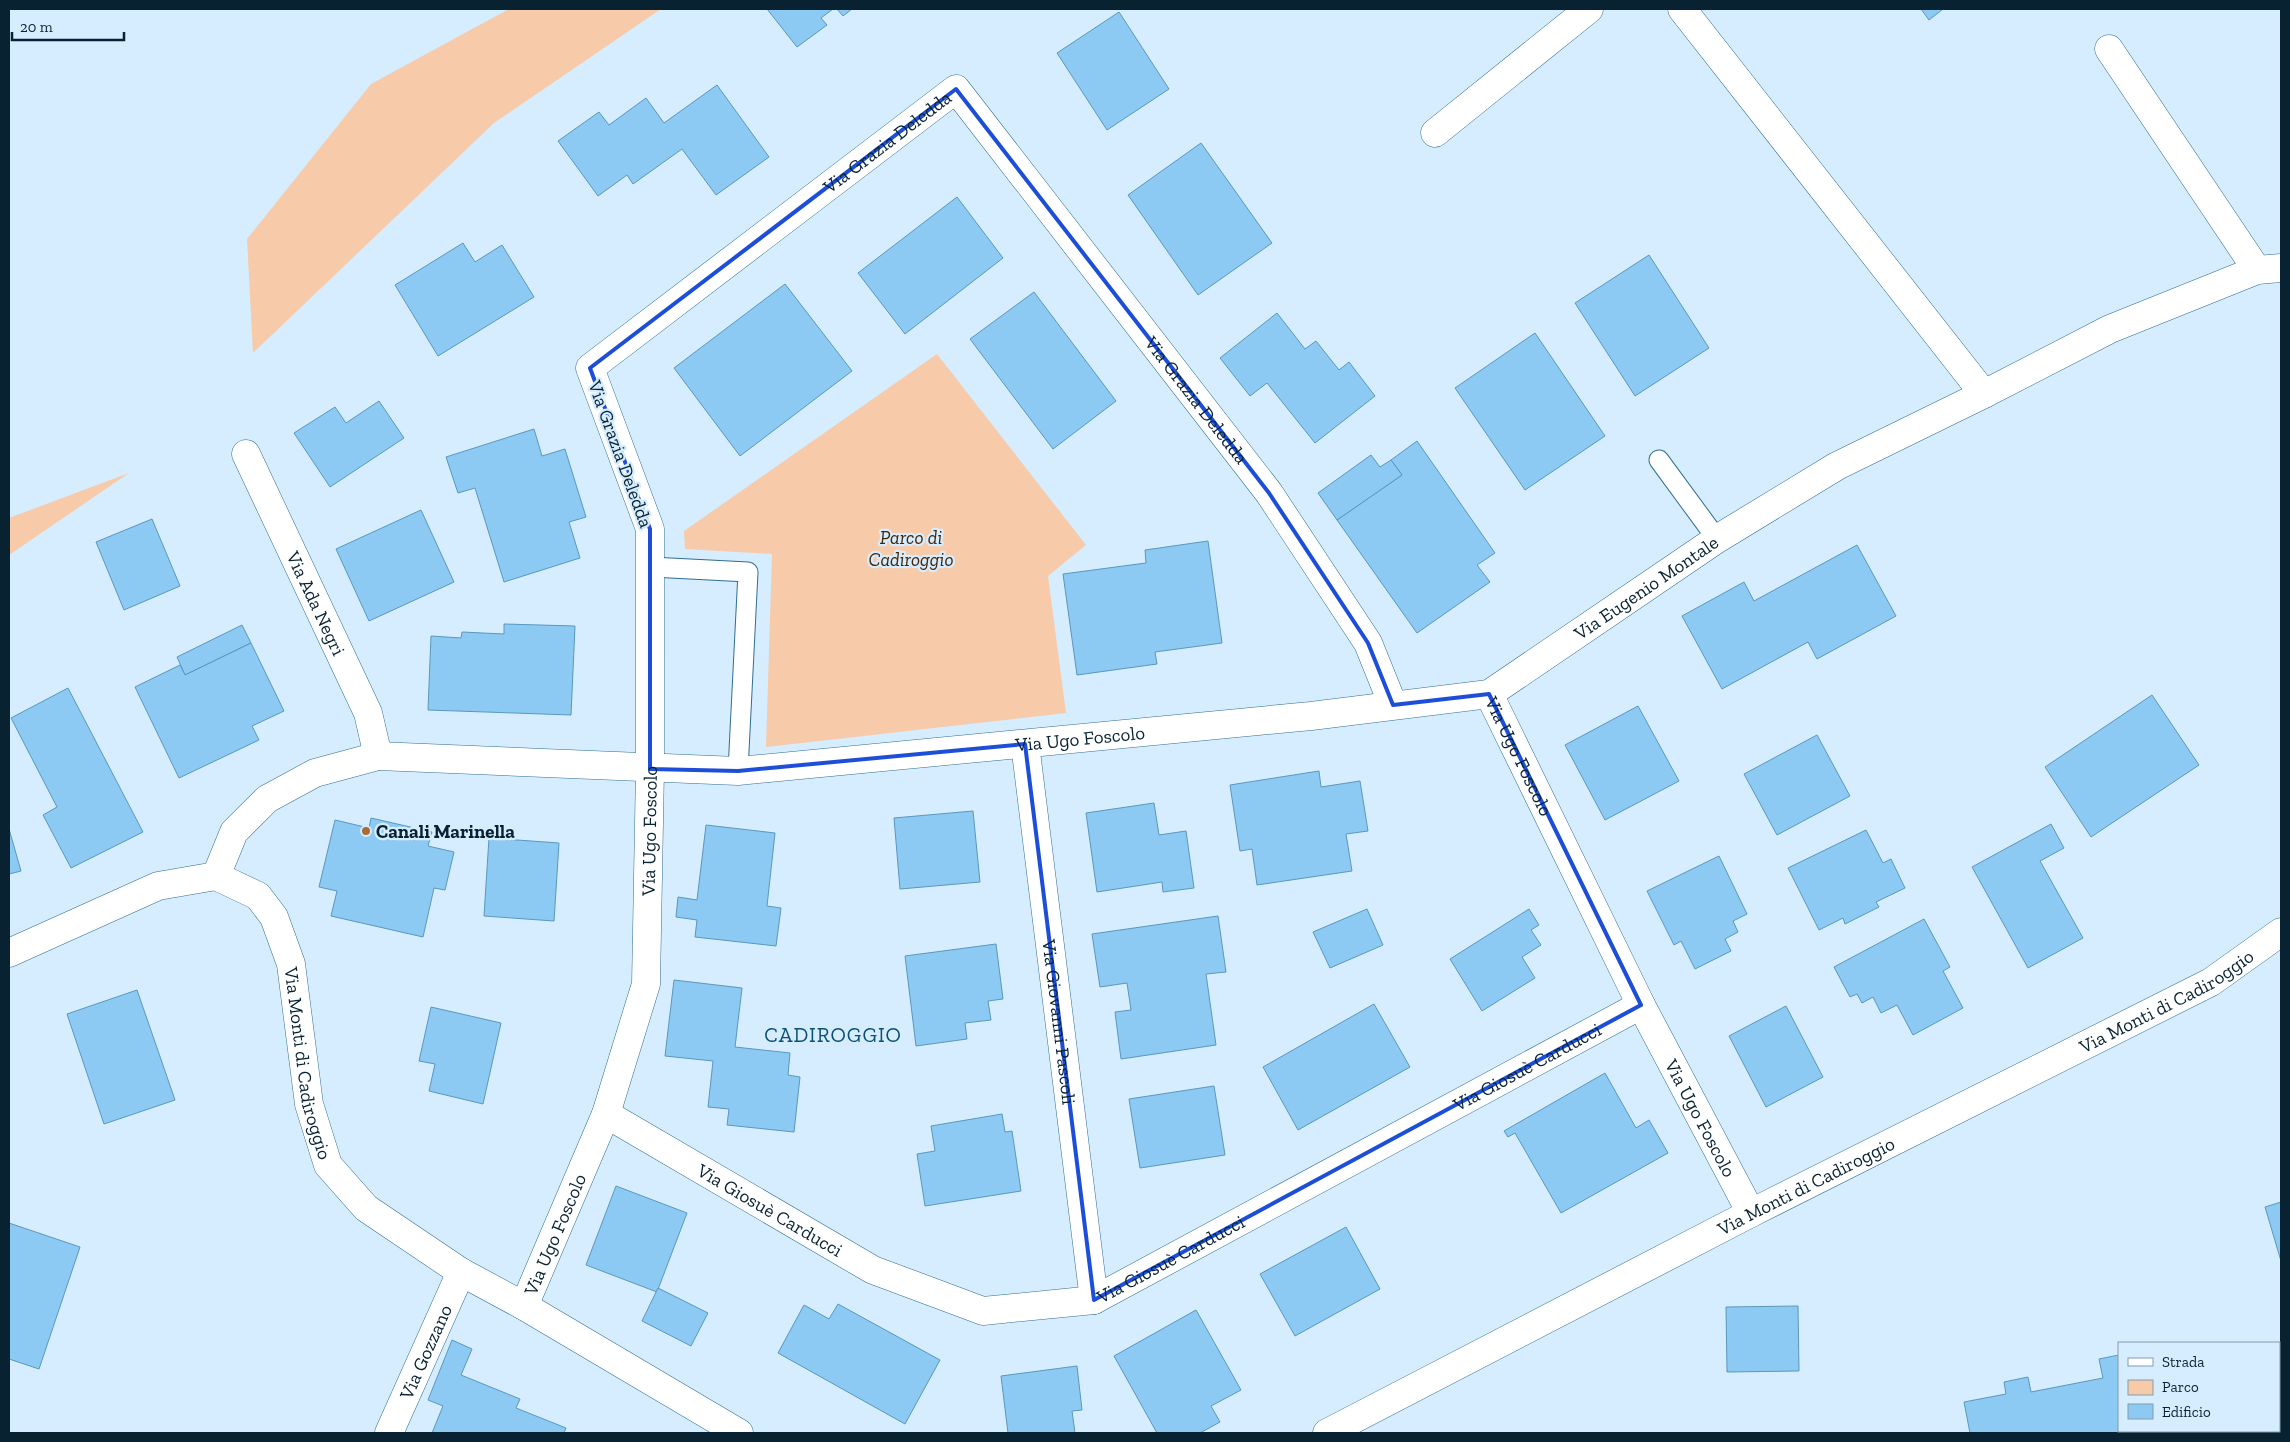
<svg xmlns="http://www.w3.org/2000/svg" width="2290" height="1442" font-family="'Zilla Slab',serif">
<rect width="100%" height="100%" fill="#d5edfe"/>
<g fill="#f7caa9">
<path d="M 509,9 L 661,9 L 494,123 L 253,353 L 247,239 L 371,84 Z"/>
<path d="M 937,354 L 1086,545 L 1048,576 L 1066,713 L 766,747 L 772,554 L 685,549 L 684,531 Z"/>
<path d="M 129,473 L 9,555 L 9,518 Z"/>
</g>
<g fill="#8ccaf3" stroke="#5a97be">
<path d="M 767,9 L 833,9 L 821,18 L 827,25 L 797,47 Z"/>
<path d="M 837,9 L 852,9 L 843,16 Z"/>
<path d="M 1921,9 L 1943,9 L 1929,20 Z"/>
<path d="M 1119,12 L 1169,89 L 1107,130 L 1057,53 Z"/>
<path d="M 717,85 L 769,157 L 716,195 L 682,149 L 633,184 L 627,175 L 598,196 L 558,141 L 599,112 L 609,125 L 646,98 L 664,123 Z"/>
<path d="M 1201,143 L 1272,243 L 1198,295 L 1128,195 Z"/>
<path d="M 957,197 L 1003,258 L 905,334 L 858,273 Z"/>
<path d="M 463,243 L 475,262 L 502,245 L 534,297 L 438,356 L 395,285 Z"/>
<path d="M 1649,255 L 1709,348 L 1635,396 L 1575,303 Z"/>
<path d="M 785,284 L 852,371 L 740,456 L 674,368 Z"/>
<path d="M 1034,292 L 1116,401 L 1053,449 L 970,339 Z"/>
<path d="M 1277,313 L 1305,349 L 1316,341 L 1339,370 L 1349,362 L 1375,396 L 1315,443 L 1267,383 L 1250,396 L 1220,358 Z"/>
<path d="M 1535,333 L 1605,436 L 1525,490 L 1455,388 Z"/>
<path d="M 379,401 L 404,438 L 330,487 L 294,433 L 335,407 L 346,423 Z"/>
<path d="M 534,429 L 542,456 L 565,449 L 586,517 L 569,522 L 580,558 L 504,582 L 475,488 L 458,493 L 446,457 Z"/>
<path d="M 1417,441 L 1495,553 L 1477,565 L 1490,582 L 1417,633 L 1337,520 L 1402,475 L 1391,460 Z"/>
<path d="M 1371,455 L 1380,467 L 1391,460 L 1402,475 L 1337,520 L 1318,493 Z"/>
<path d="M 421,510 L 454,582 L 369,621 L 336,549 Z"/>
<path d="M 152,519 L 180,586 L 124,610 L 96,542 Z"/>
<path d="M 1208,541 L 1222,643 L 1155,652 L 1157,664 L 1077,675 L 1063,574 L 1146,563 L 1145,550 Z"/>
<path d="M 1857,545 L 1896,616 L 1817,659 L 1808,642 L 1722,689 L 1682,616 L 1744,582 L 1754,601 Z"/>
<path d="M 504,624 L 575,626 L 571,715 L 428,710 L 431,636 L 461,638 L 462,632 L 504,634 Z"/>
<path d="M 242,625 L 251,643 L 185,675 L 177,657 Z"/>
<path d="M 251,643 L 284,711 L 252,726 L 259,740 L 179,778 L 135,687 L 180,665 L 185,675 Z"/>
<path d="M 68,688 L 143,832 L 71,868 L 43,815 L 57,807 L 11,718 Z"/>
<path d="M 2152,695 L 2199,765 L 2091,837 L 2045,767 Z"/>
<path d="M 1638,706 L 1679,781 L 1605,820 L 1565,745 Z"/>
<path d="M 1817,735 L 1850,796 L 1777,835 L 1744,774 Z"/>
<path d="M 1319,771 L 1321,787 L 1360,781 L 1368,831 L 1346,834 L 1352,871 L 1257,885 L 1252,849 L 1240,851 L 1230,785 Z"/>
<path d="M 1154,803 L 1159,835 L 1186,831 L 1194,888 L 1163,892 L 1162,882 L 1097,892 L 1086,813 Z"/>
<path d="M 973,811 L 980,882 L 900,889 L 894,818 Z"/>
<path d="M 371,818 L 432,832 L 428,846 L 454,852 L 445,890 L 434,888 L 423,937 L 331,916 L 337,891 L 319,887 L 335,820 L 369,828 Z"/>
<path d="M 2051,824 L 2064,848 L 2040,861 L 2083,938 L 2028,968 L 1972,867 Z"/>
<path d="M 706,825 L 775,833 L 767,906 L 781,908 L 776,946 L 695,937 L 697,920 L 676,917 L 678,897 L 697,900 Z"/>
<path d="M 9,829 L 21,871 L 9,874 Z"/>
<path d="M 1866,830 L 1883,863 L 1891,859 L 1905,888 L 1876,902 L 1879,907 L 1845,924 L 1843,918 L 1819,930 L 1788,868 Z"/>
<path d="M 489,838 L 559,843 L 554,921 L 484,916 Z"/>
<path d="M 1719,856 L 1747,914 L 1733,921 L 1738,932 L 1725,939 L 1731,951 L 1695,969 L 1681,941 L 1674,945 L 1647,891 Z"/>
<path d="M 1367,909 L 1383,945 L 1330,968 L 1313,932 Z"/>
<path d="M 1529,909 L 1539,925 L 1531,930 L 1541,945 L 1522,957 L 1535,978 L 1482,1011 L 1450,959 Z"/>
<path d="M 1218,916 L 1226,972 L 1206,974 L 1216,1045 L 1121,1059 L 1115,1012 L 1131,1010 L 1127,983 L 1100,987 L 1092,934 Z"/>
<path d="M 1924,919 L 1950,967 L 1943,971 L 1963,1008 L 1913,1035 L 1897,1005 L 1881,1013 L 1873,997 L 1862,1003 L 1857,994 L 1850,997 L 1834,967 Z"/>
<path d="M 996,944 L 1003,999 L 988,1001 L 991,1020 L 965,1023 L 967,1039 L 916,1046 L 905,956 Z"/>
<path d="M 674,980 L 742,988 L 735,1047 L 790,1053 L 788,1075 L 800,1077 L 794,1132 L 727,1125 L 729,1109 L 708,1107 L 713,1061 L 665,1056 Z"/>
<path d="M 137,990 L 175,1100 L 104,1124 L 67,1014 Z"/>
<path d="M 1374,1004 L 1410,1067 L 1298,1130 L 1263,1067 Z"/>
<path d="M 1786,1006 L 1823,1077 L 1766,1107 L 1729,1036 Z"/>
<path d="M 431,1007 L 501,1023 L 483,1104 L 429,1091 L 435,1064 L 419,1061 Z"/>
<path d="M 1605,1073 L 1636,1128 L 1649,1120 L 1668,1153 L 1561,1213 L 1515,1133 L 1508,1137 L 1504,1131 Z"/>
<path d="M 1214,1086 L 1225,1155 L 1140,1168 L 1129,1099 Z"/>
<path d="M 1002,1114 L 1005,1132 L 1012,1131 L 1021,1191 L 925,1206 L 917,1154 L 935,1151 L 931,1126 Z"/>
<path d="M 616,1186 L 687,1213 L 657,1292 L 586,1265 Z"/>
<path d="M 2281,1202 L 2281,1261 L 2265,1207 Z"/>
<path d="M 9,1223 L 80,1247 L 39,1369 L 9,1359 Z"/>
<path d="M 1346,1227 L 1380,1289 L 1295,1336 L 1260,1274 Z"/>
<path d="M 658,1288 L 708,1313 L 691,1346 L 642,1321 Z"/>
<path d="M 838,1304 L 940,1360 L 905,1424 L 778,1353 L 804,1305 L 829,1319 Z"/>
<path d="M 1798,1306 L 1799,1371 L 1727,1372 L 1726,1307 Z"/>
<path d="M 1196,1310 L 1241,1390 L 1211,1406 L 1220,1422 L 1200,1433 L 1157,1433 L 1114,1356 Z"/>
<path d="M 452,1340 L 472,1349 L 461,1375 L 520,1399 L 516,1408 L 566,1428 L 564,1433 L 432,1433 L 443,1406 L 428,1400 Z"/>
<path d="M 2119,1355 L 2119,1431 L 2204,1431 L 2204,1433 L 1970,1433 L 1964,1402 L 2006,1394 L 2004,1382 L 2028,1377 L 2031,1392 L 2103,1378 L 2099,1359 Z"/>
<path d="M 1077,1366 L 1082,1410 L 1072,1411 L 1075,1433 L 1008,1433 L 1001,1376 Z"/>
</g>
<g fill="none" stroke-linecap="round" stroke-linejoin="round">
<g stroke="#316e93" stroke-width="21">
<g id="lane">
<path d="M 1659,460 L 1717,539"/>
<path d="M 651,567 L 748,572 L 738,771"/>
</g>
</g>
<g stroke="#316e93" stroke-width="29">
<g id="street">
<path d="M 1682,9 L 1984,394"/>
<path d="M 2109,49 L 2257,270"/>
<path d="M 1435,133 L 1589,9"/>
<path id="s1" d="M 246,454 L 368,713 L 378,756"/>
<path id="s2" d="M 1489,694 L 1641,1005 L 1751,1213"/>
<path id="s3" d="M 1025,744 L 1094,1300"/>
<path id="s4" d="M 216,876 L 234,832 L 267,799 L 315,773 L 378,756 L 738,771 L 1311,716 L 1489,694 L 1717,539 L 1837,466 L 1984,394 L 2110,329 L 2257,270 L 2281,268"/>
<path id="s5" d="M 9,953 L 158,886 L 216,876 L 258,896 L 274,917 L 291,964 L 309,1104 L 328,1165 L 366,1208 L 461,1272 L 524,1306 L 739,1433"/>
<path id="s6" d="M 606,1114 L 873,1270 L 983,1311 L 1094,1300 L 1641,1005"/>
<path id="s7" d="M 524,1306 L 606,1114 L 646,984 L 650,769 L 650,529 L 590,368 L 956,89 L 1269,493 L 1368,643 L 1393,705"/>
<path id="s8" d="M 389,1433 L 461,1272"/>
<path id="s9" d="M 1327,1433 L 1751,1213 L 2211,982 L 2281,932"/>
</g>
</g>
<use href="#lane" stroke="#fff" stroke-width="19"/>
<use href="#street" stroke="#fff" stroke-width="28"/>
</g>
<path fill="none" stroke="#1d4ed8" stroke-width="4" stroke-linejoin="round" d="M 956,89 L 1269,493 L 1368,643 L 1393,705 L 1489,694 L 1641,1005 L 1094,1300 L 1025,744 L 738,771 L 650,769 L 650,529 L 590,368 Z"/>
<circle fill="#ac6b35" stroke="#d5edfe" stroke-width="2" cx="366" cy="831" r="5"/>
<g text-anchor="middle" stroke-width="4.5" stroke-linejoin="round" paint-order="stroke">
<g font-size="19" fill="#082231" stroke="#d5edfe">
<text dy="7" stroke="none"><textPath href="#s7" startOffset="1345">Via Grazia Deledda</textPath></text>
<text dy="7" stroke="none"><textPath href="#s7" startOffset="1825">Via Grazia Deledda</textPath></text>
<text transform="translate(621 454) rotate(70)" y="7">Via Grazia Deledda</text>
<text dy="7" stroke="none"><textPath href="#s4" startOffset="1519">Via Eugenio Montale</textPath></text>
<text dy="7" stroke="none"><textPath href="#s1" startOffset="165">Via Ada Negri</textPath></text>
<text dy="7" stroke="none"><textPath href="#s4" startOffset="918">Via Ugo Foscolo</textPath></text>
<text dy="7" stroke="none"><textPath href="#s2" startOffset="69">Via Ugo Foscolo</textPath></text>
<text dy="7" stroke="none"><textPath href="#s7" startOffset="498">Via Ugo Foscolo</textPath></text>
<text dy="7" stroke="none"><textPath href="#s9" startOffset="944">Via Monti di Cadiroggio</textPath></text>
<text dy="7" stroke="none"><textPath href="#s3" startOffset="280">Via Giovanni Pascoli</textPath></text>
<text dy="7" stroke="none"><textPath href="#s5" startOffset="446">Via Monti di Cadiroggio</textPath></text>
<text dy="7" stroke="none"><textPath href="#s6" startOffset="1030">Via Giosuè Carducci</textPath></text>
<text dy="7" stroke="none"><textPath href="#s2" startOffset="474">Via Ugo Foscolo</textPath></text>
<text dy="7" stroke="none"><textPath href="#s9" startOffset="539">Via Monti di Cadiroggio</textPath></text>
<text dy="7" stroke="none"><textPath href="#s6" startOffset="190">Via Giosuè Carducci</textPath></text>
<text dy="7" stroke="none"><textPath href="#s7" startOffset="78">Via Ugo Foscolo</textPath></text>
<text dy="7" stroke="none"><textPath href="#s6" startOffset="625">Via Giosuè Carducci</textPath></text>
<text dy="7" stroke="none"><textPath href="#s8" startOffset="89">Via Gozzano</textPath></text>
</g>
<g font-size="19" font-style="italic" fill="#482402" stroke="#d5edfe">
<text x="911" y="544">Parco di<tspan x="911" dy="22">Cadiroggio</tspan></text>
</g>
<g font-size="19" font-weight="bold" fill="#082231" stroke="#d5edfe" text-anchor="start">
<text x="376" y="838">Canali Marinella</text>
</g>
<g font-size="21" letter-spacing="1" fill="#0b5073" stroke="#d5edfe">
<text x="833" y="1042">CADIROGGIO</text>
</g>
</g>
<rect width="2290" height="1442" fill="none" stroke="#082231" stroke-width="20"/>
<rect x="2118" y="1342" width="162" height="90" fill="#d5edfe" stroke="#839cac"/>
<rect x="2128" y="1358" width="25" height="8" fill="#ffffff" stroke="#839cac"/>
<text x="2162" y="1367" font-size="15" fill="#082231">Strada</text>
<rect x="2128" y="1380" width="25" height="15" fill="#f7caa9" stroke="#839cac"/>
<text x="2162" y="1392" font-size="15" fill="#082231">Parco</text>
<rect x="2128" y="1404" width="25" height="15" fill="#8ccaf3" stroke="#839cac"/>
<text x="2162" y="1417" font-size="15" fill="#082231">Edificio</text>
<path d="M12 32v8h112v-8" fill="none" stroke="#082231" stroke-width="2.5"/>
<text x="20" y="32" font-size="15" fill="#082231" stroke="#d5edfe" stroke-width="4" paint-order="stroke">20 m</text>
</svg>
